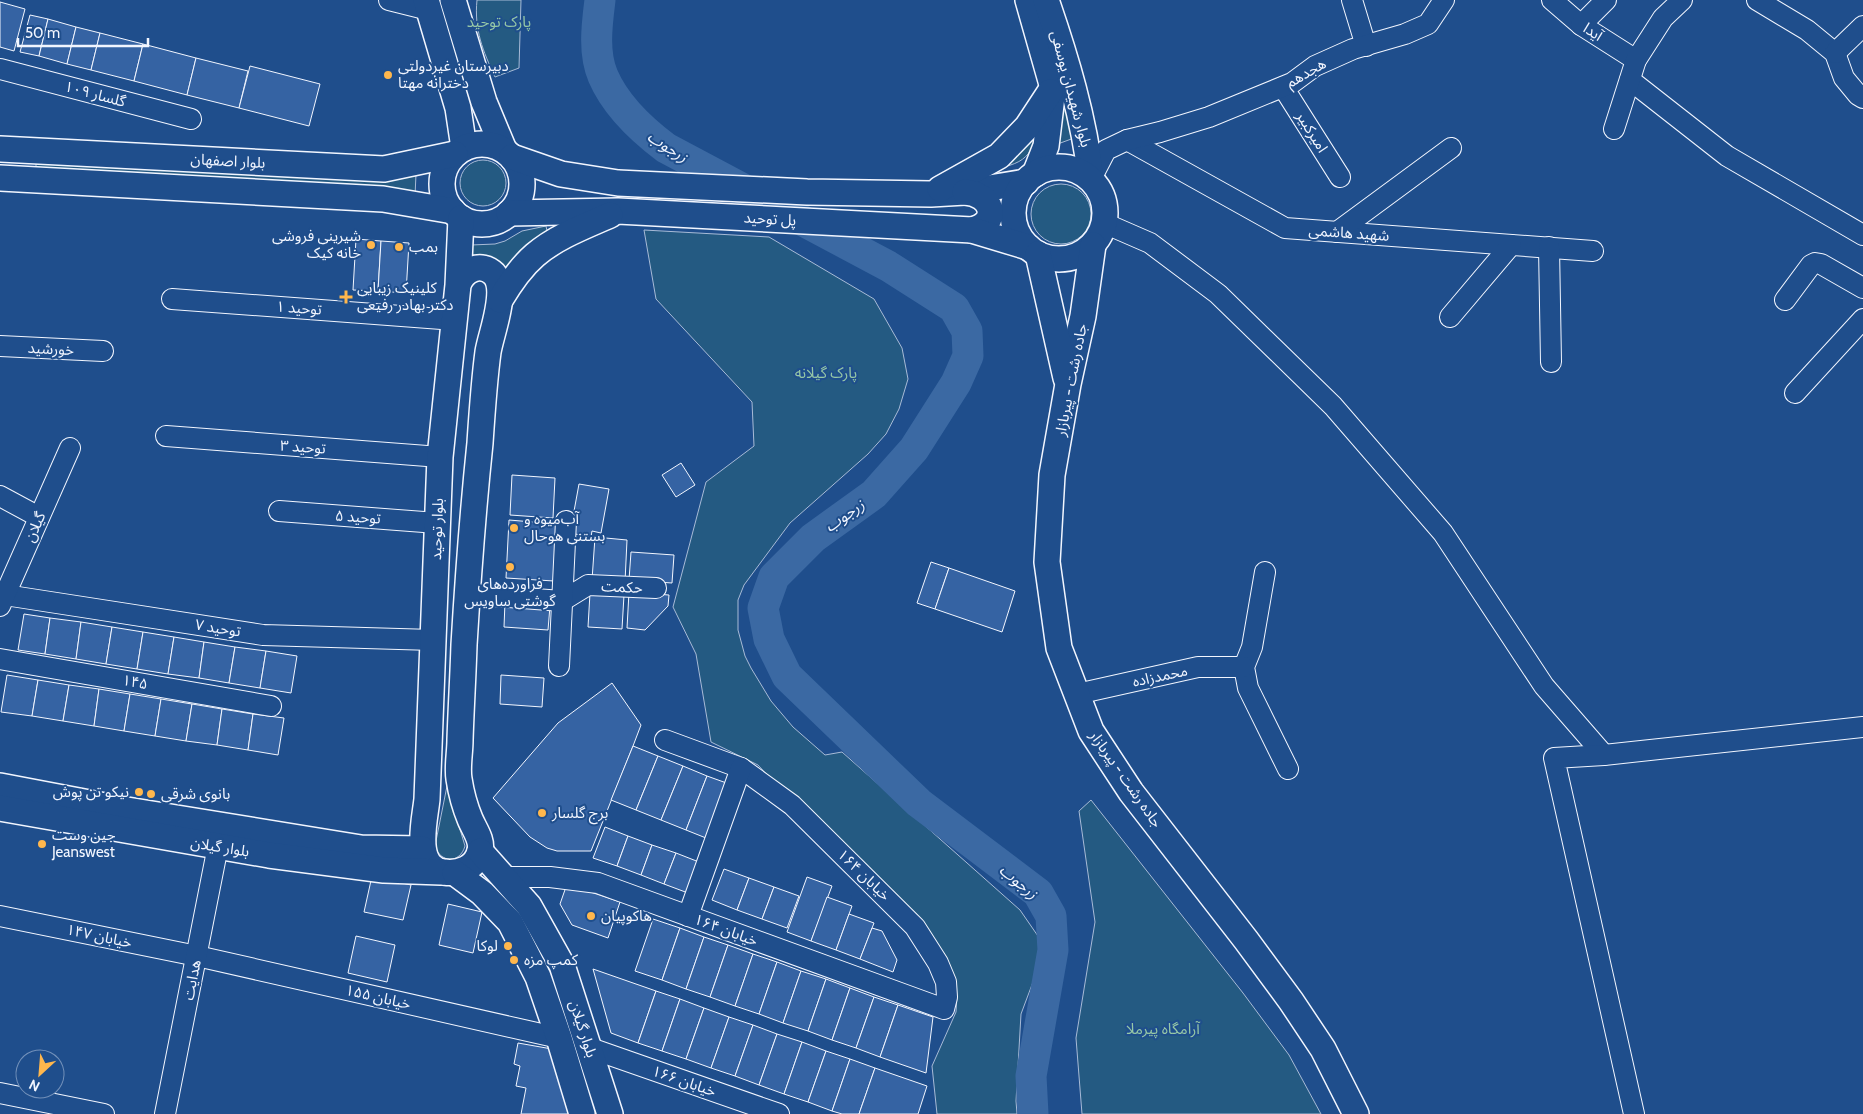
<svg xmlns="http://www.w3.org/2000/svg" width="1863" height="1114" font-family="Cabin,'Noto Sans Arabic',sans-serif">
<rect width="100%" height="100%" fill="#1f4e8c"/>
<g fill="#245a82" stroke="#a8bbd7">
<path d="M 477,0 L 521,0 L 519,68 L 495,77 C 483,51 474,30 477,0 Z"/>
<path d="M 1064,79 L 1074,138 L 1055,145 L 1062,116 Z"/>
<path d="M 1043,116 C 1033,146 1034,162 998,168 Z"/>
<circle cx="483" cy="183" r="23"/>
<path d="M 36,163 L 416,174 L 415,196 L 36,167 Z"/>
<circle cx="1061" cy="214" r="30"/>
<path d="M 546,226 L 547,231 L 516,256 L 506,269 L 471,259 L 471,245 L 495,244 L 505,241 L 522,231 Z"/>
<path d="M 644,230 L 769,237 L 874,299 L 902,348 L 908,379 L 899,409 L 886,434 L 868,454 L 790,523 L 744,585 L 738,600 L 738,630 L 745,656 L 751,668 L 771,701 L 793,727 L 825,755 L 842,752 L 1020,910 L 1040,939 L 1036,974 L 1021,1014 L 1016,1101 L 1017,1114 L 937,1114 L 932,1066 L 956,1012 L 957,996 L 948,970 L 758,765 L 711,742 L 696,654 L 673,607 L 706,482 L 754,446 L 752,402 L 656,299 Z"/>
<path d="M 447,786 L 465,846 C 460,864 440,863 435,846 Z"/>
<path d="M 1091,800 L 1243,993 L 1289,1055 L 1321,1114 L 1082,1114 L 1076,1038 L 1095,922 L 1079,811 Z"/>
</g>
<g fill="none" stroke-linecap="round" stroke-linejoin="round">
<path stroke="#3b69a3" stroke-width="31" d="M 600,0 C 597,24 593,53 603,76 C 615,104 642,130 666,148 L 888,266 L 954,308 L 967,331 L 968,356 L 956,383 L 914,449 L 874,494 L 813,538 L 774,577 L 763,608 L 769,639 L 787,676 L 919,803 L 1038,893 L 1051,916 L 1053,950 L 1031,1076 L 1033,1114"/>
</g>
<g fill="#3563a3" stroke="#f2f6ff">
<path d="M 0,2 L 25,9 L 14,51 L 0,47 Z"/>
<path d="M 30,15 L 48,19 L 39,56 L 20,52 Z"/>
<path d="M 48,19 L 76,27 L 67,64 L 39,56 Z"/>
<path d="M 76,27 L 100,33 L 91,70 L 67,64 Z"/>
<path d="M 100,33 L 143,44 L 134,81 L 91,70 Z"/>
<path d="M 143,44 L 196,58 L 187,95 L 134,81 Z"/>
<path d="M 196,58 L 248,71 L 239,108 L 187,95 Z"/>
<path d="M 250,66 L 320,84 L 309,126 L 239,108 Z"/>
<path d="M 356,239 L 381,241 L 378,291 L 353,290 Z"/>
<path d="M 381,241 L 409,243 L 406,293 L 378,291 Z"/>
<path d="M 681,463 L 695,485 L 676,497 L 662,475 Z"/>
<path d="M 512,475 L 555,478 L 553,518 L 510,515 Z"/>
<path d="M 579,484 L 609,489 L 601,533 L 592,531 L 591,537 L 570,533 Z"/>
<path d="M 509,520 L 557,524 L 554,581 L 506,578 Z"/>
<path d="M 595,537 L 627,540 L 625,582 L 592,580 Z"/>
<path d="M 631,552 L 674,555 L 672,583 L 629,580 Z"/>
<path d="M 931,562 L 949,568 L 935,609 L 917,603 Z"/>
<path d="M 949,568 L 1015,591 L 1002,632 L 935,609 Z"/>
<path d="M 629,592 L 669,595 L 668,606 L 645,630 L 627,628 Z"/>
<path d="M 590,593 L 624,595 L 622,629 L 588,627 Z"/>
<path d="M 505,602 L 550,606 L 548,630 L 504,627 Z"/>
<path d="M 24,614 L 50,618 L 45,654 L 18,650 Z"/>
<path d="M 50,618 L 81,622 L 76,659 L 45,654 Z"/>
<path d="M 81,622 L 112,627 L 106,664 L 76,659 Z"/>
<path d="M 112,627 L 143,632 L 137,669 L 106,664 Z"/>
<path d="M 143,632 L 174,637 L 168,674 L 137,669 Z"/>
<path d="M 174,637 L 204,642 L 199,678 L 168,674 Z"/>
<path d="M 204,642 L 235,647 L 229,683 L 199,678 Z"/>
<path d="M 235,647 L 266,651 L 260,688 L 229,683 Z"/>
<path d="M 266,651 L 297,656 L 291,693 L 260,688 Z"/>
<path d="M 7,675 L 38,680 L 32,716 L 1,712 Z"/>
<path d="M 501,675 L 544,678 L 542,707 L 500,704 Z"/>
<path d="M 38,680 L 69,685 L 63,721 L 32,716 Z"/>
<path d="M 612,683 L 641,725 L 633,746 L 591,851 L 557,851 L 547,848 L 530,837 L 493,798 L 558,723 Z"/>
<path d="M 69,685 L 99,689 L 94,726 L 63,721 Z"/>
<path d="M 99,689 L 130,694 L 124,731 L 94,726 Z"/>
<path d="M 130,694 L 161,699 L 155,736 L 124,731 Z"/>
<path d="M 161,699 L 192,704 L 186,741 L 155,736 Z"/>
<path d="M 192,704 L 222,709 L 217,745 L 186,741 Z"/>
<path d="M 222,709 L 253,714 L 248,750 L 217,745 Z"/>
<path d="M 253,714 L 284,718 L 278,755 L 248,750 Z"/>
<path d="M 633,746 L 658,756 L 636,810 L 611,800 Z"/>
<path d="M 658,756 L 683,766 L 661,820 L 636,810 Z"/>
<path d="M 683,766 L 707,776 L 686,830 L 661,820 Z"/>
<path d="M 707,776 L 732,785 L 711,840 L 686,830 Z"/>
<path d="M 605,827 L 628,836 L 617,866 L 593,858 Z"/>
<path d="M 628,836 L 652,845 L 641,875 L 617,866 Z"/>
<path d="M 652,845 L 676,853 L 664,884 L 641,875 Z"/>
<path d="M 676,853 L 699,862 L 688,893 L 664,884 Z"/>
<path d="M 724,869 L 749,878 L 737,910 L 712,900 Z"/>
<path d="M 372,876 L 411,885 L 403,920 L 364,912 Z"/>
<path d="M 807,877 L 832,886 L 811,941 L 787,932 Z"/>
<path d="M 749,878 L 774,887 L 762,919 L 737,910 Z"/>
<path d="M 567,884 L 620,902 L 608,938 L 572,925 L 560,904 Z"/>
<path d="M 774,887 L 799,896 L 787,928 L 762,919 Z"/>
<path d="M 827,897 L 852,906 L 836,950 L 811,941 Z"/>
<path d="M 448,904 L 482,912 L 473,953 L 439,945 Z"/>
<path d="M 849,914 L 874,923 L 860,959 L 836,950 Z"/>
<path d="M 653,919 L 680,928 L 662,980 L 635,971 Z"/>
<path d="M 680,928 L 704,937 L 686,989 L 662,980 Z"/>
<path d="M 872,928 L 882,931 L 897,960 L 893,972 L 860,959 Z"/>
<path d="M 356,936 L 395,945 L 387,982 L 348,973 Z"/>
<path d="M 704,937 L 728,945 L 710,997 L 686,989 Z"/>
<path d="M 728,945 L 753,954 L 735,1006 L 710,997 Z"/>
<path d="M 753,954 L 777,962 L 759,1014 L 735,1006 Z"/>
<path d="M 777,962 L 801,971 L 783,1023 L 759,1014 Z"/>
<path d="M 593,969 L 656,991 L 638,1043 L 611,1033 Z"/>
<path d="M 801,971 L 826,979 L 808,1031 L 783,1023 Z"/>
<path d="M 826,979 L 850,988 L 832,1040 L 808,1031 Z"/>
<path d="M 850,988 L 874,997 L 856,1048 L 832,1040 Z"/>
<path d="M 656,991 L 680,999 L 662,1051 L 638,1043 Z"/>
<path d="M 874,997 L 898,1005 L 880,1057 L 856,1048 Z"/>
<path d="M 680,999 L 704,1008 L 686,1059 L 662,1051 Z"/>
<path d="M 898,1005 L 933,1017 L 926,1073 L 880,1057 Z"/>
<path d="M 704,1008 L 729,1017 L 711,1068 L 686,1059 Z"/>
<path d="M 729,1017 L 753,1025 L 735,1076 L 711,1068 Z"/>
<path d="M 753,1025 L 777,1034 L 759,1085 L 735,1076 Z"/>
<path d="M 777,1034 L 802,1042 L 784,1094 L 759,1085 Z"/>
<path d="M 802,1042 L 826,1051 L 808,1102 L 784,1094 Z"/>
<path d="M 518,1043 L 552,1049 L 573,1114 L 521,1114 L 526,1088 L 516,1086 L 520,1066 L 514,1064 Z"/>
<path d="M 826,1051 L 850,1059 L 832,1111 L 808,1102 Z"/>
<path d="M 850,1059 L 875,1068 L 859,1114 L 842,1114 L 832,1111 Z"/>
<path d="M 875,1068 L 927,1086 L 918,1114 L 859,1114 Z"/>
</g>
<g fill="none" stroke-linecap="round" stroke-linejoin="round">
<g stroke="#f2f6ff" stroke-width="22">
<g id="minor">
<path d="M 389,0 L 429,10"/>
<path d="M 1352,0 L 1366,46"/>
<path d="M 1552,0 L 1581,25 L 1636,60"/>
<path d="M 1757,0 L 1807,30 L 1835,53 L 1844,78 L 1858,95 L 1863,98"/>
<path d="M 1581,25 L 1606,0"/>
<path d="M 1835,53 L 1863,26"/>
<path d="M 0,69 L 191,119"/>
<path d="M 1630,80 L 1727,156 L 1863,235"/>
<path d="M 1283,87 L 1340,177"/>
<path d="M 1614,129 L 1636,60 L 1663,18 L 1682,0"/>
<path d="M 1127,140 L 1285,228 L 1593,251"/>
<path d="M 1091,179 L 1106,150 L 1127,140 L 1160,132 L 1209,117 L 1292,83 L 1315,66 L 1353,49 L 1405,34 L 1428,24 L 1444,0"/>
<path d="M 1104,223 L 1150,243 L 1218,294 L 1333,406 L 1443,533 L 1544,686 L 1604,755"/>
<path d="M 1337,232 L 1451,148"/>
<path d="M 1549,247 L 1551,362"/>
<path d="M 172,299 L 455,320"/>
<path d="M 1785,300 L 1811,265 L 1815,263 L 1821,264 L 1863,288"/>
<path d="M 1450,317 L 1511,245"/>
<path d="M 0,346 L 103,351"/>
<path d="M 1795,393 L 1863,319"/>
<path d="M 166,436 L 440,457"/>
<path d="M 0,496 L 39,517"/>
<path d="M 279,511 L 437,523"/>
<path d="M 1265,572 L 1252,647 L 1244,667 L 1248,688 L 1288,769"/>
<path d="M 467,594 L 562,601 L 588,585 L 656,588"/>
<path d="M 5,595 L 263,635 L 433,640"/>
<path d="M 0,606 L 70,448"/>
<path d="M 0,659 L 271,706"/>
<path d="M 559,666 L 566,521"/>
<path d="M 1077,694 L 1198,667 L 1244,667"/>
<path d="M 503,877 L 550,877 L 598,883 L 944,1009 L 947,997 L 946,982 L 938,963 L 915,927 L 792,805 L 741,768 L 665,740"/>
<path d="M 0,916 L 197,956 L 559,1038"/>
<path d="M 688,916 L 741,768"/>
<path d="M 590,1048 L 779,1114"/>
<path d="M 0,1093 L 104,1114"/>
<path d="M 165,1114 L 218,846"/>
<path d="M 1634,1114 L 1554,758 L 1604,755 L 1863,727"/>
</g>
</g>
<g stroke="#f2f6ff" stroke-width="28">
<g id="major">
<path d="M 426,0 L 458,108 L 464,148"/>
<path d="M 453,0 L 484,102 L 504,150"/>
<path d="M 1028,0 L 1053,88 L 1046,146 L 1035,174"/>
<path d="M 1046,0 C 1066,58 1084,118 1091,179"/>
<circle cx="482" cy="184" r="40"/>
<path d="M 0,149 L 384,169 L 455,154"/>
<path d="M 512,157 L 561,174 L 618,183 L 807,192 L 931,194 L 965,192 L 1026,182"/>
<circle cx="1059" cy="213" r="46"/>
<path d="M 0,178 L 383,199 L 453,211"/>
<path d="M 940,189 L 999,156 L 1027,127 L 1050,92"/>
<path d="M 965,192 C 993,194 1001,223 972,230"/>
<path d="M 509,213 L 618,211 L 972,230 L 1028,247"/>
<path d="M 1093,245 L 1083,316 L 1068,384 L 1052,475 L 1047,562 L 1059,648 L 1091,731 L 1131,792 L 1246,940 L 1291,1001 L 1323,1049 L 1356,1114"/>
<path d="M 1038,254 L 1066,378"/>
<path d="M 458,285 C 463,270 481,261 494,274 C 509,290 491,333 488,352 C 484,382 482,413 480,443 C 473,510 468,578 464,645 C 463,677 461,709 460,740 C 460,753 457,767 459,779 C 461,792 465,807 470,819 C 474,829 483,840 480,851 C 476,868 459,874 444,872 C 412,867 425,820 427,799 L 440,457 L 458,285 L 461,218"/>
<path d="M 500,300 C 510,283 521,267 535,255 C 556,237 585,226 610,215"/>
<path d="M 0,786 L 121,809 L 361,848 L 422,849"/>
<path d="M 0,808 L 269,855 L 384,870 L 441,872"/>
<path d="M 480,851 L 529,906 L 562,965 L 610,1114"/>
<path d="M 455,873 L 482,893 L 510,922 L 538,977 L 559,1038 L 582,1114"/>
</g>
</g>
<use href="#minor" stroke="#1f4e8c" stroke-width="20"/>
<use href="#major" stroke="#1f4e8c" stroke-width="25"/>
</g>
<g fill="#ffb74d" stroke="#1f4e8c" stroke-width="2">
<circle cx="388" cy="75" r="5"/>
<circle cx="371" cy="245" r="5"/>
<circle cx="399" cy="247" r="5"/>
<path d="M343.5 289.5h5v5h5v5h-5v5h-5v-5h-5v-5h5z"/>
<circle cx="514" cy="528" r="5"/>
<circle cx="510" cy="567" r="5"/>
<circle cx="139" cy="792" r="5"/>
<circle cx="151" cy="794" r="5"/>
<circle cx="542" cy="813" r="5"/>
<circle cx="42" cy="844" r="5"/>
<circle cx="591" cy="916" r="5"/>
<circle cx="508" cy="946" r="5"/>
<circle cx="514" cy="960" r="5"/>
</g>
<g text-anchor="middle" stroke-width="4" stroke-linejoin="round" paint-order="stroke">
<g font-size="15" fill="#97c8a6" stroke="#1f4e8c">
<text x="499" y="27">پارک توحید</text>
<text x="826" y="378">پارک گیلانه</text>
<text x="1163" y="1034">آرامگاه پیرملا</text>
</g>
<g font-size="15" fill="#f2f6ff" stroke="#1f4e8c">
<text transform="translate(1593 32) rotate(33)" y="5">آیدا</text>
<text transform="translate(1306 73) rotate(-30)" y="5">هجدهم</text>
<text transform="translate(1071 89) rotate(75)" y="5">بلوار شهیدان یوسفی</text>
<text transform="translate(95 94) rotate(15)" y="5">گلسار ۱۰۹</text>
<text transform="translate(1312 132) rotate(58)" y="5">امیرکبیر</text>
<text transform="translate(228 161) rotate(3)" y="5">بلوار اصفهان</text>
<text transform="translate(770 219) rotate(3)" y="5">پل توحید</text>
<text transform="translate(1349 233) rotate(4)" y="5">شهید هاشمی</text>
<text transform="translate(299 308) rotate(4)" y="5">توحید ۱</text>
<text transform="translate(51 349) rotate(3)" y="5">خورشید</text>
<text transform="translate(1071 380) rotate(-79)" y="5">جاده رشت - پیربازار</text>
<text transform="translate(303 447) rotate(4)" y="5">توحید ۳</text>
<text transform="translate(358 517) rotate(4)" y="5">توحید ۵</text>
<text transform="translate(35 527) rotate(-66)" y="5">گیلان</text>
<text transform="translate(437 529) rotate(-88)" y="5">بلوار توحید</text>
<text transform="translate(622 587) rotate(3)" y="5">حکمت</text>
<text transform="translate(218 628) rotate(9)" y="5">توحید ۷</text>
<text transform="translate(1160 676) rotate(-12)" y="5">محمدزاده</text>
<text transform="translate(135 682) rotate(10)" y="5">۱۴۵</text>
<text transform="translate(1126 779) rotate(55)" y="5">جاده رشت - پیربازار</text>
<text transform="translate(220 847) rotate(9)" y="5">بلوار گیلان</text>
<text transform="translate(864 875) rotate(44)" y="5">خیابان ۱۶۴</text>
<text transform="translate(726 930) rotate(20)" y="5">۱۶۴ خیابان</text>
<text transform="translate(99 936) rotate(12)" y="5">خیابان ۱۴۷</text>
<text transform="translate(192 980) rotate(-79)" y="5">هدایت</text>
<text transform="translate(378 997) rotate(13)" y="5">خیابان ۱۵۵</text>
<text transform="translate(583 1029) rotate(72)" y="5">بلوار گیلان</text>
<text transform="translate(684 1081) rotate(19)" y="5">خیابان ۱۶۶</text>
</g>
<g font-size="15" fill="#f2f6ff" stroke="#1f4e8c" text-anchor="start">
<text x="398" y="71">دبیرستان غیردولتی<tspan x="398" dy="17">دخترانه مهتا</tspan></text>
<text x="361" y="241" text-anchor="end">شیرینی فروشی<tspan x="361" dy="17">خانه کیک</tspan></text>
<text x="409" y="252">بمب</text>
<text x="357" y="293">کلینیک زیبایی<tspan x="357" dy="17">دکتر بهادر رفیعی</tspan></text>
<text x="524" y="524">آب‌میوه و<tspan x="524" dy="17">بستنی هوحال</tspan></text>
<text x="510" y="589" text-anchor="middle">فراورده‌های<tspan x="510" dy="17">گوشتی ساویس</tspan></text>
<text x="129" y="797" text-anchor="end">نیکو تن پوش</text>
<text x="161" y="799">بانوی شرقی</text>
<text x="552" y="818">برج گلسار</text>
<text x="52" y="840">جین وست<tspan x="52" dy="17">Jeanswest</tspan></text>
<text x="601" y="921">هاکوپیان</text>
<text x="498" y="951" text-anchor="end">لوکا</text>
<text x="524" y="965">کمپ مزه</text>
</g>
<g font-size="16" font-style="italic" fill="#f2f6ff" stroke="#1f4e8c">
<text transform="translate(668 146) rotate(33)" y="6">زرجوب</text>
<text transform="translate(844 515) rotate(-35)" y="6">زرجوب</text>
<text transform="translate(1019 881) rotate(40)" y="6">زرجوب</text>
</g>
</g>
<g transform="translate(40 1074) rotate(206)"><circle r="24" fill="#1f4e8c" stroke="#7391ba"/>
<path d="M0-4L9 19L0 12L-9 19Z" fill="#ffb74d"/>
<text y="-8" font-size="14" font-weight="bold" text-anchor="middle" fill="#f2f6ff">N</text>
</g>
<path d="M18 38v8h130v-8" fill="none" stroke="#f2f6ff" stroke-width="2.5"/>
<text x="25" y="38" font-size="15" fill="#f2f6ff" stroke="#1f4e8c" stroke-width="4" paint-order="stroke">50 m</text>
</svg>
